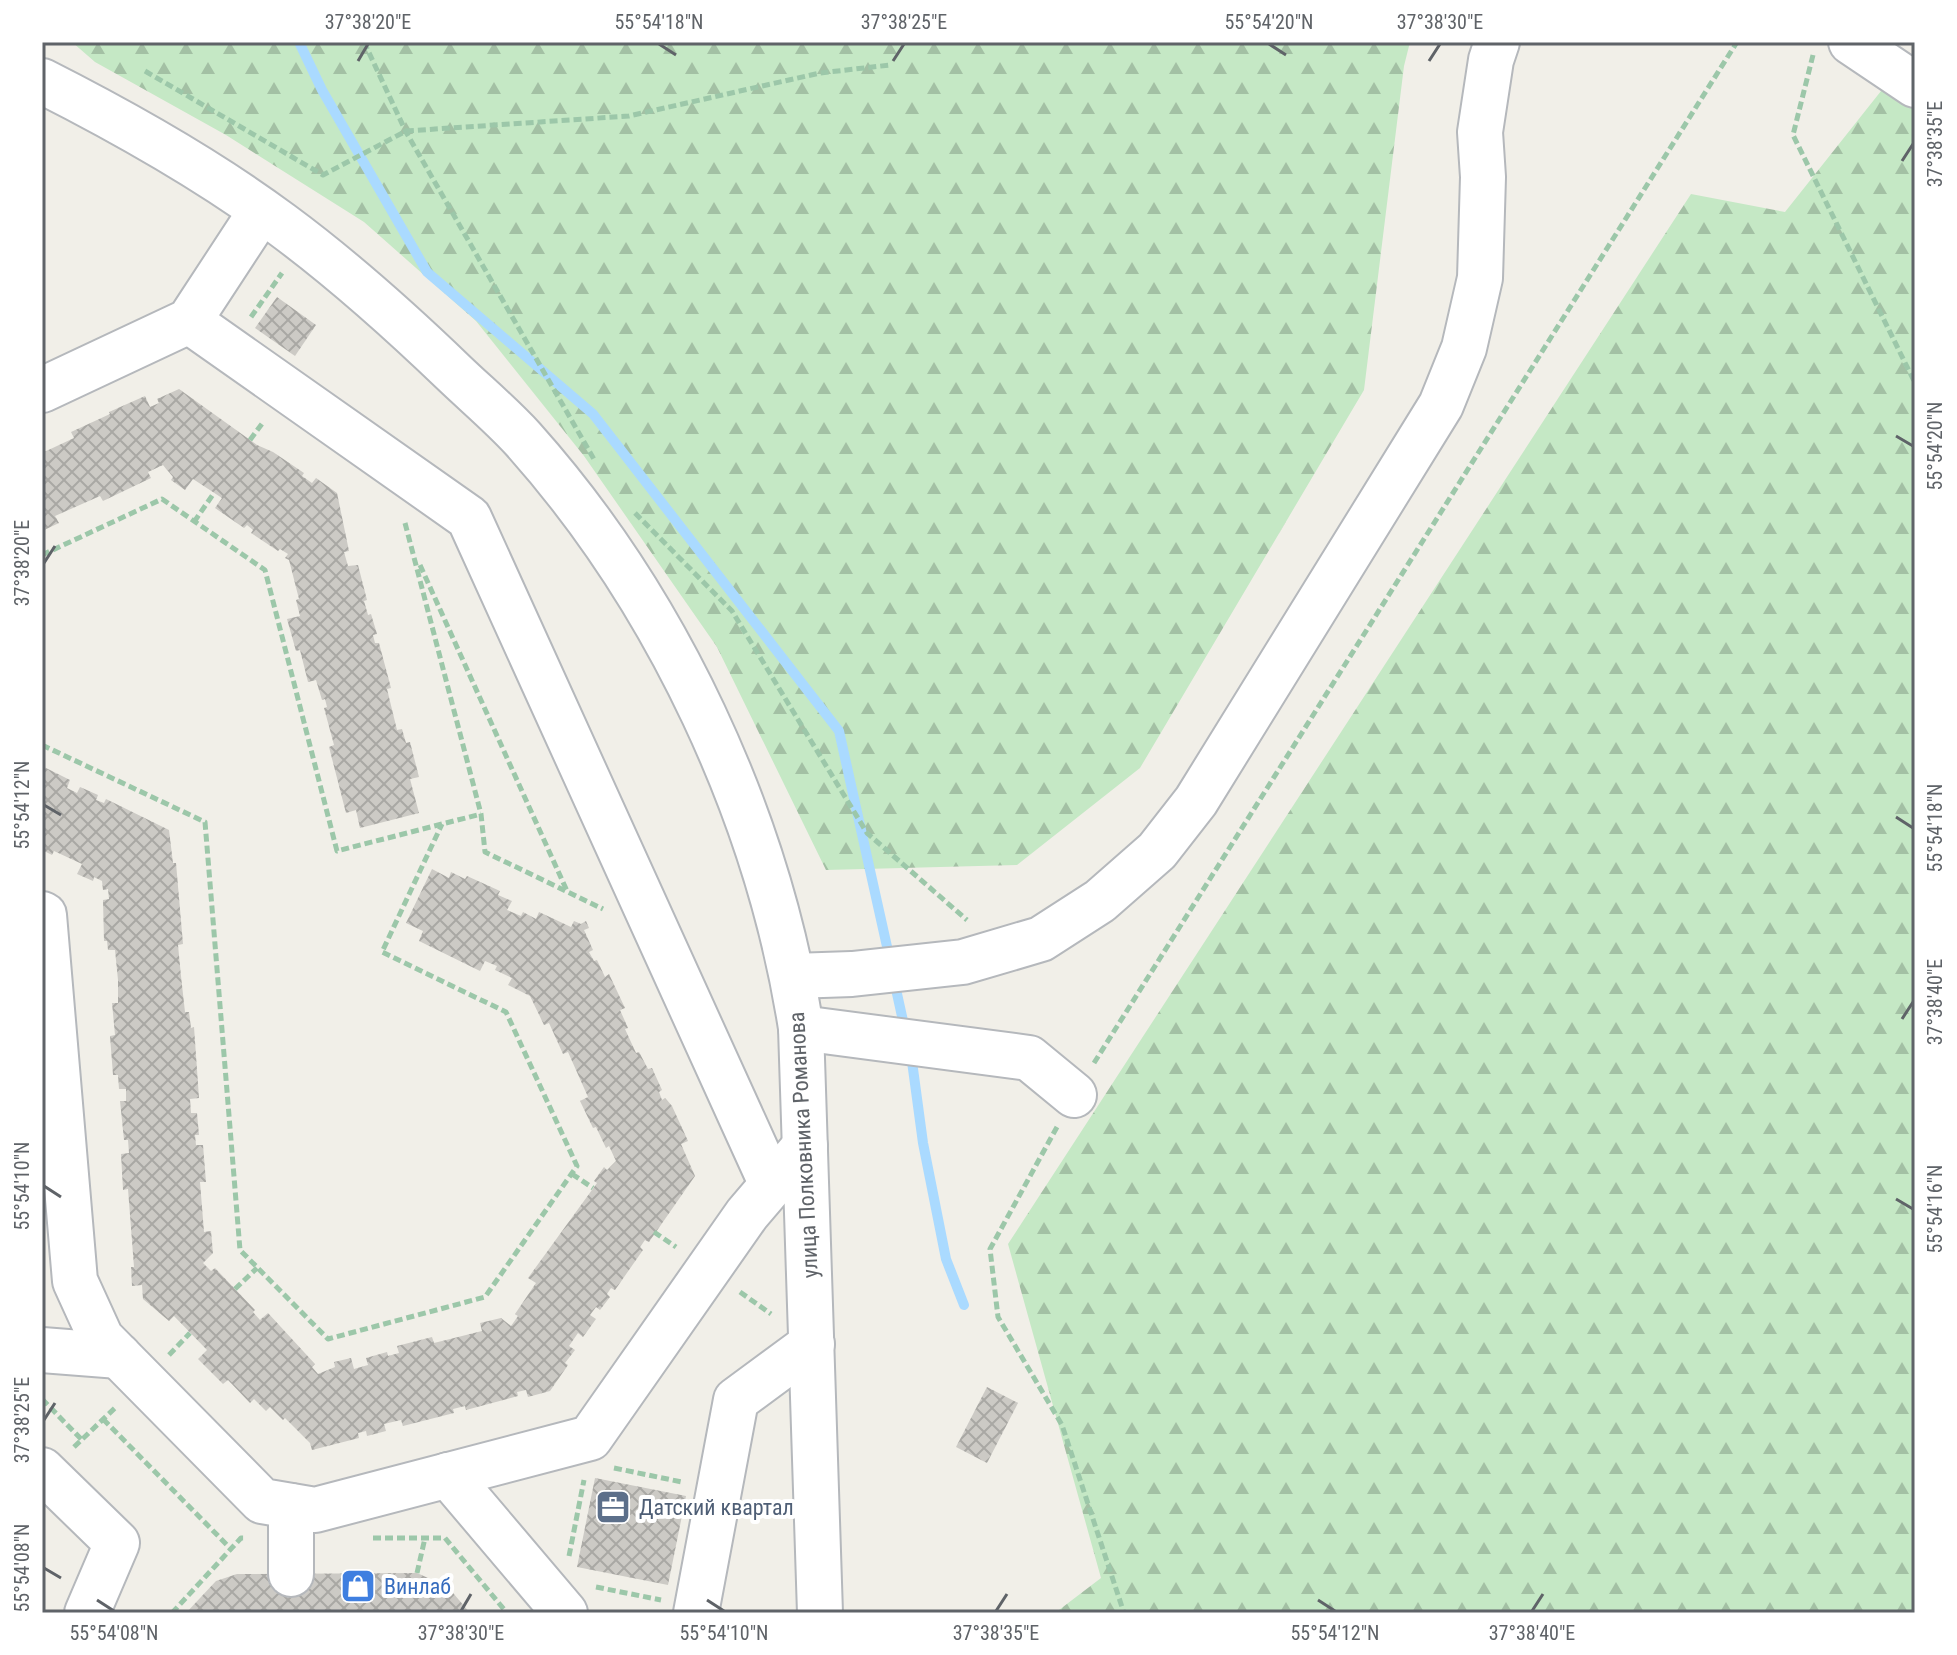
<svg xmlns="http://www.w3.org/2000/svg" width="1957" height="1655" font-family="'Roboto Condensed',sans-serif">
<defs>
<pattern id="forest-firs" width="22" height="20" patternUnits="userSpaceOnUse" patternTransform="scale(2)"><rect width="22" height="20" fill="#c5e8c5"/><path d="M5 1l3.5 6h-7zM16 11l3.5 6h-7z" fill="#a3c0a4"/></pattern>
<pattern id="building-cross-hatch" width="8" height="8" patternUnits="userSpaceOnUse" patternTransform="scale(2)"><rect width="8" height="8" fill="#cccac5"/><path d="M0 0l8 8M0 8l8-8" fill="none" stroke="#a9a8a4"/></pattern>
</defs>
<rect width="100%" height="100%" fill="#f1efe8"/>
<g fill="url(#forest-firs)">
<path d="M 72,42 L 1410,42 L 1404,66 L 1364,390 L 1140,768 L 1017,865 L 826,870 L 717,647 L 584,456 L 476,321 L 364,222 L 226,135 L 95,62 Z"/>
<path d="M 1885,86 L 1915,107 L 1915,1613 L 1055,1613 L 1101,1578 L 1008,1244 L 1691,194 L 1785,212 Z"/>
</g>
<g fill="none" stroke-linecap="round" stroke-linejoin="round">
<g stroke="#aadaff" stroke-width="10">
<path d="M 299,42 L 322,90 L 427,272 L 593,414 L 839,731 L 890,960"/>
<path d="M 894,980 L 905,1030"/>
<path d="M 911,1054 L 923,1143 L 946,1259 L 964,1305"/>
</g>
</g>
<g fill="url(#building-cross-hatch)">
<path d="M 277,297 L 316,325 L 295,356 L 255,328 Z"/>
<path d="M 179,389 L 257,445 L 273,452 L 304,473 L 302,476 L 312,483 L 316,478 L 337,493 L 349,551 L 344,552 L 348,566 L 358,565 L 367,600 L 364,601 L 368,615 L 371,614 L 377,634 L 373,635 L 375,643 L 379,643 L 391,688 L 387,689 L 397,730 L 402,729 L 406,743 L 410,742 L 419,777 L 410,779 L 419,813 L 360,828 L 356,810 L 346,813 L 329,747 L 334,745 L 324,708 L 327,707 L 325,699 L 322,700 L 316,680 L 308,682 L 300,650 L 296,651 L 287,619 L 300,616 L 296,600 L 299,599 L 289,560 L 285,558 L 288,554 L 280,549 L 278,551 L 251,533 L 253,530 L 247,525 L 244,528 L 215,508 L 222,498 L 193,479 L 185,490 L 171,480 L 173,477 L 163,465 L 148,472 L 151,478 L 103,501 L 100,496 L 55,516 L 59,523 L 42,531 L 42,453 L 74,438 L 71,432 L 110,414 L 109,412 L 145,396 L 150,407 L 159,403 L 157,399 Z"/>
<path d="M 42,766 L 70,780 L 67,788 L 77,793 L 80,787 L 98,795 L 96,800 L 104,803 L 106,799 L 169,830 L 173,863 L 176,863 L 183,944 L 178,945 L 181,976 L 185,1012 L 189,1012 L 191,1028 L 194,1027 L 199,1098 L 190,1099 L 191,1113 L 197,1113 L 199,1135 L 195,1135 L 196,1145 L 203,1145 L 206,1182 L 200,1182 L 204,1232 L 211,1231 L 213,1253 L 203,1263 L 211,1271 L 215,1268 L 255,1310 L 253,1312 L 260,1320 L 268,1313 L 315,1364 L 312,1367 L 318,1374 L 335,1367 L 334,1362 L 351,1358 L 354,1369 L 368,1365 L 366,1358 L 387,1352 L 388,1356 L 399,1353 L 397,1346 L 432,1337 L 434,1343 L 482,1331 L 480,1323 L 501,1318 L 511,1326 L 518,1316 L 515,1314 L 536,1283 L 528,1278 L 597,1183 L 594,1181 L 604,1167 L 607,1170 L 616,1161 L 609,1146 L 606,1148 L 596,1127 L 593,1128 L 580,1101 L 588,1097 L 568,1052 L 563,1054 L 549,1023 L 544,1025 L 530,996 L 508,985 L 512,978 L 495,970 L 497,966 L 485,961 L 480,971 L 419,941 L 423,931 L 406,923 L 432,869 L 449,878 L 451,872 L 465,879 L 467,876 L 500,891 L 498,895 L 512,901 L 507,910 L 521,916 L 523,912 L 536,919 L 539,912 L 571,927 L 574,921 L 581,924 L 586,921 L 589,928 L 584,930 L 593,950 L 589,952 L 594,961 L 597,960 L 605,977 L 609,974 L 625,1008 L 620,1010 L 628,1028 L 625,1029 L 636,1053 L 639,1052 L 648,1069 L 652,1068 L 662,1090 L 659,1092 L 662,1100 L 665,1098 L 672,1106 L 688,1141 L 681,1144 L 695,1176 L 649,1242 L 645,1240 L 640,1247 L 643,1250 L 615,1290 L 611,1288 L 607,1294 L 610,1297 L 600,1310 L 596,1307 L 590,1315 L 596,1319 L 583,1337 L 578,1333 L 569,1346 L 575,1350 L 565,1363 L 568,1365 L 550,1391 L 528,1397 L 526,1390 L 517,1392 L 518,1396 L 466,1410 L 465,1406 L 453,1409 L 454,1413 L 403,1426 L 401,1420 L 384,1424 L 386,1431 L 367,1436 L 366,1431 L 358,1433 L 359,1438 L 312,1450 L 310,1443 L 285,1418 L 283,1420 L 270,1407 L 266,1411 L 254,1399 L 250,1403 L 228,1380 L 223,1384 L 198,1359 L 207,1350 L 174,1316 L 169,1321 L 143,1299 L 142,1285 L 132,1286 L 131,1267 L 134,1267 L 128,1189 L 123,1190 L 121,1154 L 129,1153 L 128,1140 L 124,1140 L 120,1101 L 126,1101 L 126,1089 L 119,1089 L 118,1075 L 113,1075 L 110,1036 L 115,1035 L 112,1003 L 118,1003 L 118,980 L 115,950 L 108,950 L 107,941 L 104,941 L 103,900 L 109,899 L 108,889 L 103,890 L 102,881 L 94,877 L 93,881 L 77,874 L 82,864 L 54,851 L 52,855 L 42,850 Z"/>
<path d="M 987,1387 L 1018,1403 L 987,1463 L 956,1447 Z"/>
<path d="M 595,1478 L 686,1496 L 668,1585 L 577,1567 Z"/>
<path d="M 417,1573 L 448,1587 L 470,1613 L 186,1613 L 216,1581 L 237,1574 Z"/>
</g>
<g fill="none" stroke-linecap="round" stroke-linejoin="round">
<g stroke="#b5b8bc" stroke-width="48">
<g id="minor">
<path d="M 1851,42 L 1915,85"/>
<path d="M 42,81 C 125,123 207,169 281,224 C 342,269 400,321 454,373 C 477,395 502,416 523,439 C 667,600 768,816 801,1028 L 820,1613"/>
<path d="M 189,321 L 469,518 L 772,1185"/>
<path d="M 42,390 L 189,321 L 261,211"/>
<path d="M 42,914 L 44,915 L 75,1281 L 101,1338 L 262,1501 L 315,1510 L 590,1438 L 747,1214 L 805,1146"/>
<path d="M 793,976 L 852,974 L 963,962 L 1041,939 L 1100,901 L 1157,851 L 1196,801 L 1441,405 L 1464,348 L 1480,278 L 1483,177 L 1480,132 L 1491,60 L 1497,42"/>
<path d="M 801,1028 L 1029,1058 L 1074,1095"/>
<path d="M 42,1350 L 119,1356"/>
<path d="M 42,1470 L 117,1543 L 87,1613"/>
<path d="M 448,1475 L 565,1613"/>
<path d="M 291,1506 L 291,1574"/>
<path d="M 696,1613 L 736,1400 L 812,1344"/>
</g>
</g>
<g stroke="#9cc7a9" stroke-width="5" stroke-dasharray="8 4" stroke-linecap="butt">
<path d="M 364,42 L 406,132 L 595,461"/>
<path d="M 1813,55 L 1793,135 L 1915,383"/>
<path d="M 145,71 L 323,175 L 406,131 L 629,116 L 820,73 L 890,65"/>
<path d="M 251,317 L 282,273"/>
<path d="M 250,440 L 264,421"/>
<path d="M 635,513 L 732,611 L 867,833 L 967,920"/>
<path d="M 194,522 L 214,493"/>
<path d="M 405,523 L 481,814 L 485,852 L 603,909"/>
<path d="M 42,555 L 162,499 L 265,570 L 337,851 L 481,814"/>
<path d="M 420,565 L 567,891"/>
<path d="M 42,745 L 205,822 L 240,1250 L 328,1339 L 485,1297 L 577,1166 L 506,1012 L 382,952 L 442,824"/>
<path d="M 1094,1063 L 1737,42"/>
<path d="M 1057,1127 L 990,1249 L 998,1317 L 1062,1425 L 1124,1613"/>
<path d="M 572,1174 L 593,1188"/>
<path d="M 654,1232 L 676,1247"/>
<path d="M 235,1289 L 257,1268"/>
<path d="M 740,1292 L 771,1314"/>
<path d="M 169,1355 L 190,1333"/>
<path d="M 42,1399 L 82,1440"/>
<path d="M 103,1419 L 231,1549"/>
<path d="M 74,1447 L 116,1407"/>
<path d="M 614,1468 L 682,1482"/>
<path d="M 373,1538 L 445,1538 L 507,1613"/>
<path d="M 569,1556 L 584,1480"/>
<path d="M 417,1573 L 425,1538"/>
<path d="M 596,1587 L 661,1600"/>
<path d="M 172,1613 L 241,1538 L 247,1538"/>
</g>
<use href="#minor" stroke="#fff" stroke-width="44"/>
</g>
<path fill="none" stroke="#5f6368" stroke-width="3" d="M 659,44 L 676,55M 1269,44 L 1286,55M 358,61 L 368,44M 893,61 L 904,44M 1429,61 L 1440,44M 1902,161 L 1913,144M 1896,436 L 1913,446M 44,563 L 55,546M 44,805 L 61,815M 1896,817 L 1913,828M 1902,1019 L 1913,1002M 44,1186 L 61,1197M 1896,1199 L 1913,1209M 44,1420 L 55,1403M 44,1568 L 61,1578M 97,1600 L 114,1611M 707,1600 L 724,1611M 1318,1600 L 1335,1611M 461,1611 L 471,1594M 996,1611 L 1007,1594M 1532,1611 L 1543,1594"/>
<defs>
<g id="office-square" transform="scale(1.8)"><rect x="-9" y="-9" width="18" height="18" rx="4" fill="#5c6f8a" stroke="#fff"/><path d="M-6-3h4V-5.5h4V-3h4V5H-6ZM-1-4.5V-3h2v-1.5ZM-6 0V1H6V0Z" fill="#fff"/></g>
<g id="shop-square" transform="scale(1.8)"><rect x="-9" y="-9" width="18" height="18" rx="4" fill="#3f7fe0" stroke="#fff"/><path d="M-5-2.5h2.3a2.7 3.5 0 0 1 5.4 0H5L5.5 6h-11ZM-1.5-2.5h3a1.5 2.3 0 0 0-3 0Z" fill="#fff"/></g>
</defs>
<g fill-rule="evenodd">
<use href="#office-square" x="613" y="1507"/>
<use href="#shop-square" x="358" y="1586"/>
</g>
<g text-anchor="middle" stroke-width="8" stroke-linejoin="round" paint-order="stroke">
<g font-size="22" fill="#5f6368" stroke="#fff">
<text transform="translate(803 1145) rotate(-93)" y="8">улица Полковника Романова</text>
</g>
<g font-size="22" fill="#4e5e75" stroke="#fff" text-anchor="start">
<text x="639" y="1515">Датский квартал</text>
</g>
<g font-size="22" fill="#366cbe" stroke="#fff" text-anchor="start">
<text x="384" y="1594">Винлаб</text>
</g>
</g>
<rect width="1957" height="1655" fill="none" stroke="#ffffff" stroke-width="88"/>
<rect x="44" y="44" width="1869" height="1567" fill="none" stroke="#5f6368" stroke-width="3"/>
<g font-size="20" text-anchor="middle" fill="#5f6368">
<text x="368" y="29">37°38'20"E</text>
<text x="659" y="29">55°54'18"N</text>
<text x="904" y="29">37°38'25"E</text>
<text x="1269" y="29">55°54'20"N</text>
<text x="1440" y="29">37°38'30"E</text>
<text transform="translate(1935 144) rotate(-90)" y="7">37°38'35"E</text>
<text transform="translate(1935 446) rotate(-90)" y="7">55°54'20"N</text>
<text transform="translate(22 563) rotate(-90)" y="7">37°38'20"E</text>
<text transform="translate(22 805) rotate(-90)" y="7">55°54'12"N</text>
<text transform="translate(1935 828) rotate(-90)" y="7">55°54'18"N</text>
<text transform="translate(1935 1002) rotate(-90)" y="7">37°38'40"E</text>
<text transform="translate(22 1186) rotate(-90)" y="7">55°54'10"N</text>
<text transform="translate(1935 1209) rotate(-90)" y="7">55°54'16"N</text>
<text transform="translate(22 1420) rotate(-90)" y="7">37°38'25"E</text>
<text transform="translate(22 1568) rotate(-90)" y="7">55°54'08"N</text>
<text x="114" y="1640">55°54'08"N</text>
<text x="461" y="1640">37°38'30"E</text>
<text x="724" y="1640">55°54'10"N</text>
<text x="996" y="1640">37°38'35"E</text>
<text x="1335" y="1640">55°54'12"N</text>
<text x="1532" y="1640">37°38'40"E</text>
</g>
</svg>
